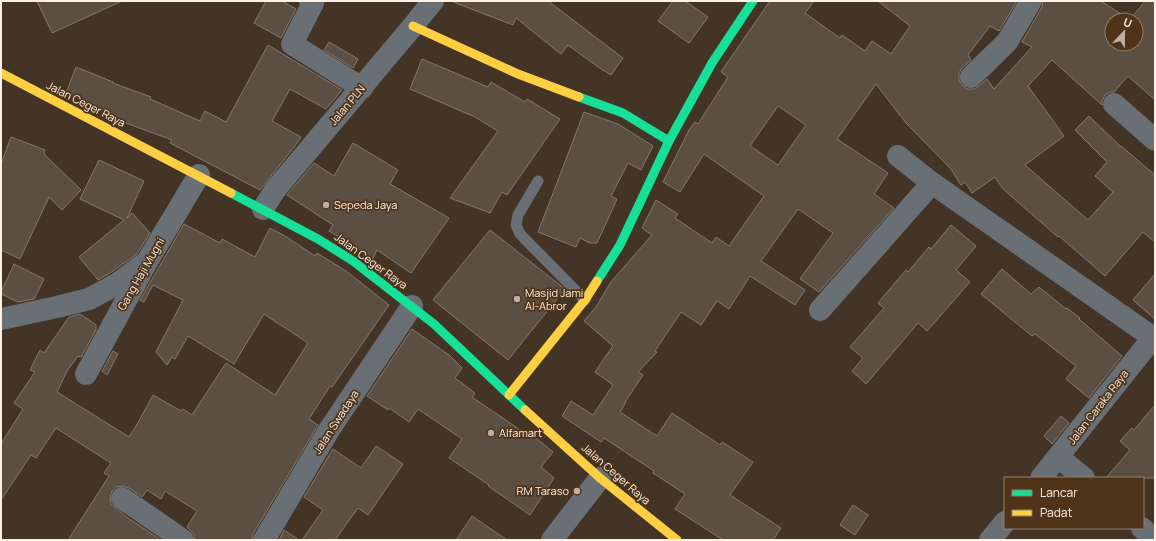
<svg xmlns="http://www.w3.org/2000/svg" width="1156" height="541" font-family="Manrope,sans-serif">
<rect width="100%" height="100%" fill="#433426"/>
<g fill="#5b4e43" stroke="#85786c" fill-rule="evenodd">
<path d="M 37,1 L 122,1 L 52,33 Z"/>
<path d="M 266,1 L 282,1 L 296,9 L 281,38 L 254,23 Z"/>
<path d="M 454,1 L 548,1 L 623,58 L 611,75 L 601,69 L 568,45 L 561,54 L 516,18 L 513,25 L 453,2 Z"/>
<path d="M 673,1 L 685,1 L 708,17 L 689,43 L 658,21 Z"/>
<path d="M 770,1 L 814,1 L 805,13 L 840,38 L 842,35 L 865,51 L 872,41 L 891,54 L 910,26 L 878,1 L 1017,1 L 999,31 L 990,26 L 968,55 L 971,60 L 962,68 L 959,73 L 959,80 L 962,85 L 967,89 L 974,89 L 979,86 L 987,79 L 994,89 L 1032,47 L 1022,42 L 1042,7 L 1043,1 L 1101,1 L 1130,20 L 1145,1 L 1155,1 L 1155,100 L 1128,76 L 1114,92 L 1110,92 L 1105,95 L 1102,101 L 1102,105 L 1052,60 L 1028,86 L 1064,136 L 1025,165 L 1088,220 L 1113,192 L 1095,176 L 1107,162 L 1075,130 L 1089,116 L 1121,147 L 1121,146 L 1155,175 L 1155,242 L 1143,232 L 1105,276 L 1059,236 L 1058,237 L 1003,189 L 995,177 L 972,193 L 965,182 L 961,185 L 951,169 L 906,123 L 876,84 L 837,139 L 888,173 L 874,194 L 894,208 L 819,292 L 800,279 L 833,233 L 798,209 L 761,261 L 805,290 L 795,305 L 750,276 L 729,309 L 717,301 L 701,325 L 681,312 L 655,351 L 657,352 L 638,372 L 643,375 L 625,402 L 626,402 L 620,412 L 657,436 L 672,413 L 720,445 L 722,442 L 753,462 L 730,495 L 781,528 L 773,540 L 723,540 L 675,509 L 685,494 L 653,473 L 654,471 L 604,438 L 601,442 L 562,416 L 571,401 L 593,415 L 613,385 L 595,372 L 613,346 L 584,321 L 596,307 L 611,282 L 652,235 L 642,228 L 656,200 L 678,214 L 675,218 L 712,243 L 716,237 L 729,246 L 764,196 L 704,154 L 680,192 L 663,182 L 689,130 L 695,122 L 698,124 L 728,77 L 721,72 L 723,69 ZM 1112,20 L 1136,20 L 1136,44 L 1112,44 ZM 778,106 L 806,125 L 778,165 L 750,146 Z"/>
<path d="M 329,42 L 358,59 L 353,68 L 324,50 Z"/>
<path d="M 268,45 L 342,90 L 326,109 L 290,89 L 272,121 L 301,137 L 295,146 L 260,190 L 170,143 L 172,140 L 123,122 L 111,116 L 112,113 L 66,93 L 76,67 L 113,82 L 113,83 L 151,97 L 150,99 L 200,121 L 205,111 L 226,122 Z"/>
<path d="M 422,59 L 488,87 L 491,82 L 525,102 L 527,99 L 560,119 L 507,195 L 502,192 L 490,213 L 450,198 L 498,131 L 475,117 L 410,89 Z"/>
<path d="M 584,112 L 618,124 L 653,146 L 641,170 L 628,163 L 611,196 L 617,199 L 597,243 L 590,243 L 580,238 L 576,247 L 538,232 L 552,196 Z"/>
<path d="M 11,137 L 45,150 L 44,154 L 81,190 L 62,210 L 49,197 L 20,259 L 1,250 L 1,164 Z"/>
<path d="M 353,143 L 398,170 L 390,184 L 449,218 L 411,273 L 377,250 L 372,260 L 360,250 L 329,231 L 333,225 L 287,195 L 314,163 L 334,176 Z"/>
<path d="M 99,160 L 144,181 L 127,218 L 132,213 L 150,233 L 137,254 L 110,273 L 98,280 L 79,257 L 124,220 L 80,199 Z"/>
<path d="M 184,224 L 220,243 L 222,239 L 255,257 L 270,228 L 285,236 L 315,256 L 317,253 L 346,271 L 389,305 L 332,387 L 330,386 L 309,419 L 318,425 L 253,534 L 252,540 L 195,540 L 194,534 L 187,527 L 197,511 L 165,491 L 161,499 L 147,490 L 142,497 L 129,488 L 123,486 L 116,487 L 112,491 L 110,497 L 111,504 L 128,518 L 161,540 L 68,540 L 109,476 L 104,473 L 111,463 L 56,428 L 36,458 L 31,455 L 1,500 L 1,444 L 23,409 L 14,403 L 35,372 L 30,370 L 40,350 L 44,353 L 69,317 L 80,314 L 96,325 L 96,330 L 81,357 L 78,356 L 67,371 L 57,392 L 129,437 L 139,421 L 153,395 L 181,411 L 183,409 L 192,415 L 226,363 L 275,395 L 308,343 L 264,314 L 234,364 L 188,336 L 175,359 L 172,357 L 167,365 L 156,352 L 183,300 L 153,285 L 144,302 L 140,300 Z"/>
<path d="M 951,225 L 976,246 L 956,270 L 970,282 L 927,331 L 918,323 L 866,384 L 852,371 L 863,358 L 850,347 L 884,308 L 878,303 L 906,270 L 908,272 L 929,247 L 931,249 Z"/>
<path d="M 490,230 L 565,289 L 508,360 L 433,300 Z"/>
<path d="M 14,264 L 44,279 L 34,299 L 18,302 L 1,294 L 1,292 Z"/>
<path d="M 1002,269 L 1031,294 L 1039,287 L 1066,309 L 1067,308 L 1080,318 L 1079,319 L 1122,356 L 1089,398 L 1066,379 L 1076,366 L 1035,334 L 1032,336 L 981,294 Z"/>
<path d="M 1155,274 L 1155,319 L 1133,300 Z"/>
<path d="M 412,329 L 449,355 L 462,368 L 455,378 L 475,393 L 472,397 L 529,436 L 531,434 L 553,452 L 541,467 L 554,478 L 530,515 L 488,486 L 489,485 L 449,458 L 462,439 L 418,409 L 409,422 L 389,408 L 388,410 L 367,396 Z"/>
<path d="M 113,351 L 118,354 L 107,375 L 102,371 Z"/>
<path d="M 1155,405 L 1155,478 L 1106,478 L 1130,450 L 1120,441 L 1132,428 L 1134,430 Z"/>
<path d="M 1061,416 L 1069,423 L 1052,444 L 1044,436 Z"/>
<path d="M 376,446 L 403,464 L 368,515 L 358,508 L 335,540 L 302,540 L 323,510 L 304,497 L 333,449 L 361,468 Z"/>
<path d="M 853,505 L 868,515 L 855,535 L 840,525 Z"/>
<path d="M 472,516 L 507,540 L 456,540 Z"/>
<path d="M 284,530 L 299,540 L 279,540 Z"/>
</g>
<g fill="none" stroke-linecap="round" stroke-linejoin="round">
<path stroke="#686f75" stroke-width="11" d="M 538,181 L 518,215 L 516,225 L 520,234 L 585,300"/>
<g stroke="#686f75" stroke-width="22">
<path d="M 310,1 L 313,3 L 292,44 L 362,88"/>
<path d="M 971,77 L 1007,42 L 1031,1"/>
<path d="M 1114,104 L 1155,140"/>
<path d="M 932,183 L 1155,339"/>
<path d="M 263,209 L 275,190 L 413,26 L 433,1"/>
<path d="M 820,310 L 932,183 L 898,156"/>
<path d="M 1,319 L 57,307 L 89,299 L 117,284 L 142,265"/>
<path d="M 86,374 L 148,260 L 199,175"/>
<path d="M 1058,457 L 1084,478"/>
<path d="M 1041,478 L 1155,335"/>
<path d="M 122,498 L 183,540"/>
<path d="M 1142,528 L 1155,540"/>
<path d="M 264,540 L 329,430 L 412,306"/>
<path d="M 552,540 L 600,478"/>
<path d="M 990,540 L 1005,522"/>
</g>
<g stroke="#16e098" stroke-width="9">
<path d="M 579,97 L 623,113 L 669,141"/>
<path d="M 231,193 L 318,239 L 353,261 L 434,324 L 525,410"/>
<path d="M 597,281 L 620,245 L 669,141 L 712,63 L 753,1"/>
</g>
<g stroke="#ffcf43" stroke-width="9">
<path d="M 413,26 L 518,74 L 579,97"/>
<path d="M 1,73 L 231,193"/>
<path d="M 509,395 L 585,300 L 597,281"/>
<path d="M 525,410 L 600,478 L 677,540"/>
</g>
</g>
<g fill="#bdafa2" stroke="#4f341a" stroke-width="1.5">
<circle cx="326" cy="205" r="4"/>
<circle cx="517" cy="299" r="4"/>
<circle cx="491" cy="433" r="4"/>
<circle cx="577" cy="491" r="4"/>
</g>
<g text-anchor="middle" stroke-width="3.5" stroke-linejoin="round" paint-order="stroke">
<g font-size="11" fill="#fff1e5" stroke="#4f341a">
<text transform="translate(86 104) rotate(27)" y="4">Jalan Ceger Raya</text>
<text transform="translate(347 105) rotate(-50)" y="4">Jalan PLN</text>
<text transform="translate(371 261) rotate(36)" y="4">Jalan Ceger Raya</text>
<text transform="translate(141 274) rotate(-60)" y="4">Gang Haji Mugni</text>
<text transform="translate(1098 407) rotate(-52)" y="4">Jalan Caraka Raya</text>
<text transform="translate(336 422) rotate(-57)" y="4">Jalan Swadaya</text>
<text transform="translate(616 474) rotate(41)" y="4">Jalan Ceger Raya</text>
</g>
<g font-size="11" fill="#fff1e5" stroke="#4f341a" text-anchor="start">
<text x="334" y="209">Sepeda Jaya</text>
<text x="525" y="297">Masjid Jami<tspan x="525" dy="13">Al-Abror</tspan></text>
<text x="499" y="437">Alfamart</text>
<text x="569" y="495" text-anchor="end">RM Taraso</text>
</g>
</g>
<rect width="1156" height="541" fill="none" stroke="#fff1e5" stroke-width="4"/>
<rect x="1004" y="477" width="140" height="52" fill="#4f341a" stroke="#95806b"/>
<rect x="1012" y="490" width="20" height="6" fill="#16e098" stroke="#95806b"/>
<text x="1040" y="497" font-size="12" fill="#fff1e5">Lancar</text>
<rect x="1012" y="510" width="20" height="6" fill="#ffcf43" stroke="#95806b"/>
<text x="1040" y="517" font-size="12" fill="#fff1e5">Padat</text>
<g transform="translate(1124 32) rotate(22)"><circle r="19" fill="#4f341a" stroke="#95806b"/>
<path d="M0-3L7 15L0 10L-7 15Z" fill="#bdafa2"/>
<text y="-6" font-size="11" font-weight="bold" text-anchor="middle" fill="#fff1e5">U</text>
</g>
</svg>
